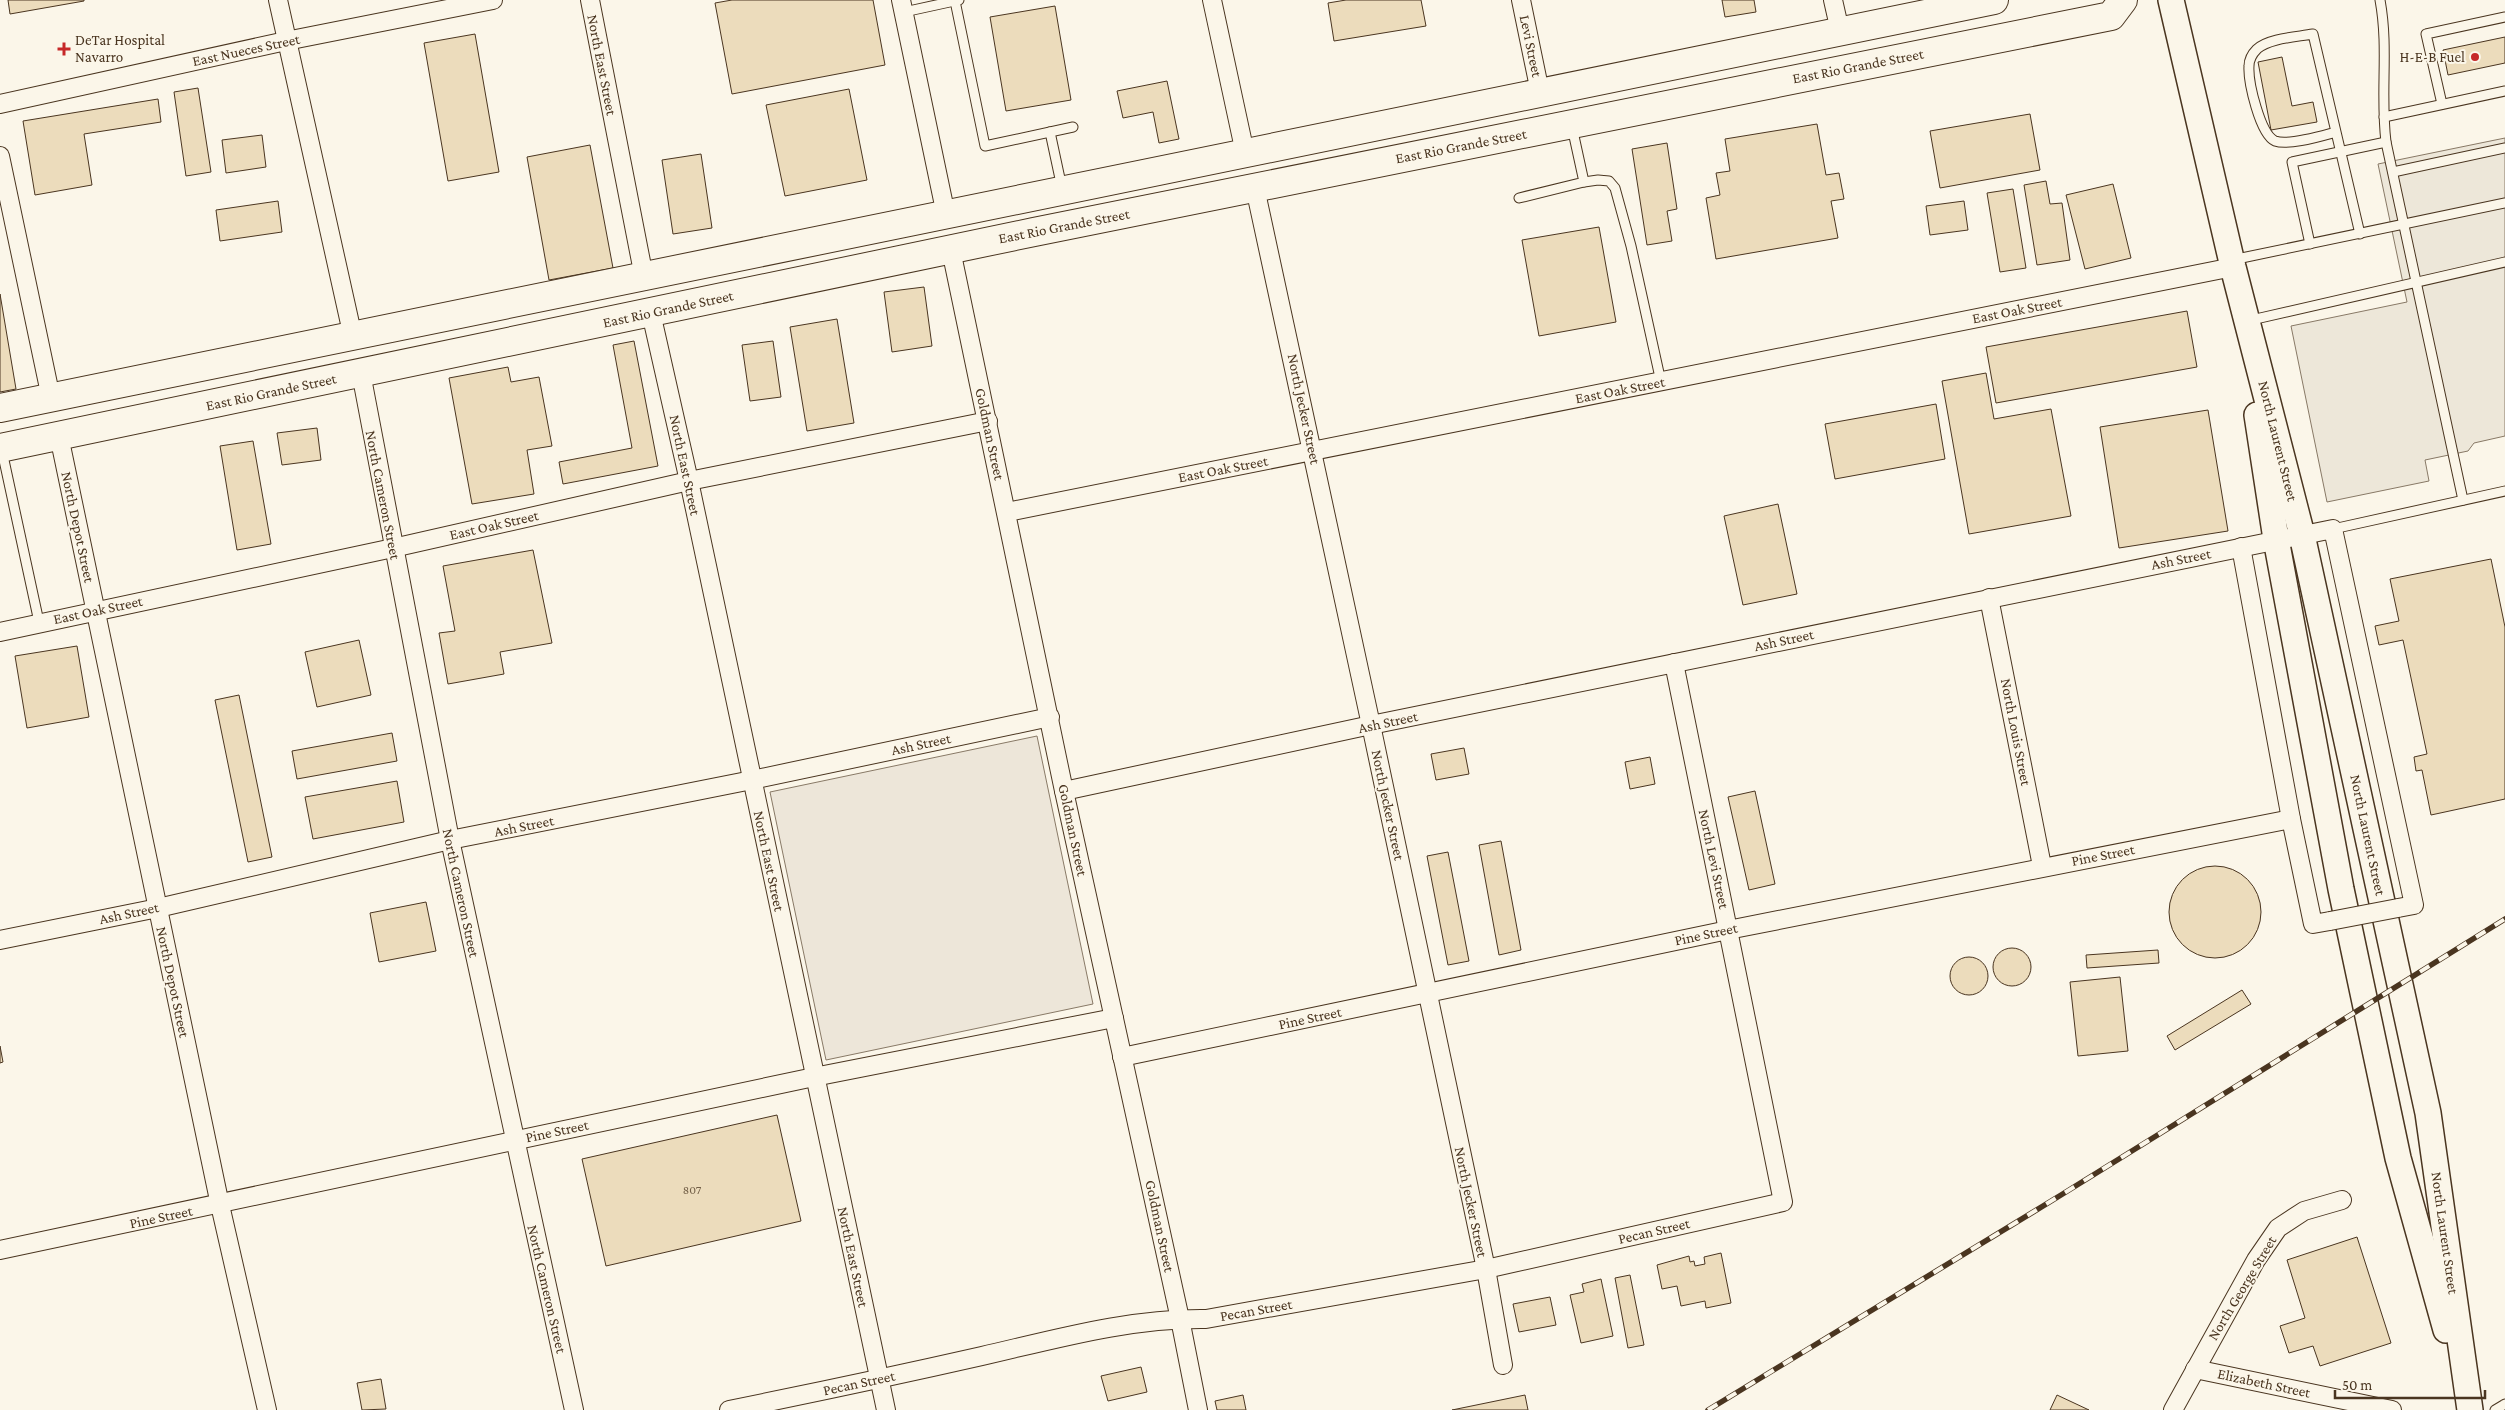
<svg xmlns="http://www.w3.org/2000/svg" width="2505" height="1410" font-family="'Crimson Pro',serif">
<rect width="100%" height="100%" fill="#fbf6e9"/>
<path fill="#ede6d9" stroke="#887966" d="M 1037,736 L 1093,1004 L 826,1060 L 770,792 Z"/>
<path fill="#ede7d9" stroke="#887966" d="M 2505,138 L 2505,436 L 2474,443 L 2468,451 L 2425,460 L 2429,481 L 2327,502 L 2291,326 L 2407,302 L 2378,164 Z"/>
<g fill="#ecdcbc" stroke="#4a3520">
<path d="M 8,0 L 84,0 L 84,1 L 10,14 Z"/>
<path d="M 732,0 L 873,0 L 885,65 L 732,94 L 715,3 Z"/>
<path d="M 1346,0 L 1421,0 L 1426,26 L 1334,41 L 1328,3 Z"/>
<path d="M 1722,0 L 1754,0 L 1756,12 L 1725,17 Z"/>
<path d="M 1055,6 L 1071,100 L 1006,111 L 990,17 Z"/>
<path d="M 475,34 L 499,172 L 448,181 L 424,43 Z"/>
<path d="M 2505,37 L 2505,63 L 2448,75 L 2443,50 Z"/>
<path d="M 2282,57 L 2292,106 L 2313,102 L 2317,122 L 2271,130 L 2258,62 Z"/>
<path d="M 1167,81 L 1179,139 L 1159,143 L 1153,112 L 1123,118 L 1117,91 Z"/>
<path d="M 198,88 L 211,172 L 186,176 L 174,92 Z"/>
<path d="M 849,89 L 867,180 L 785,196 L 766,105 Z"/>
<path d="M 158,99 L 161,122 L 84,134 L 92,185 L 35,195 L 23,121 Z"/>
<path d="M 2030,114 L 2040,170 L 1940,188 L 1930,131 Z"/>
<path d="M 1817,124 L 1826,175 L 1839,173 L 1844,199 L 1831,201 L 1838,238 L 1716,259 L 1706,198 L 1720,195 L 1716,173 L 1730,171 L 1725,139 Z"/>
<path d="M 262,135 L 266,167 L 226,173 L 222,140 Z"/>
<path d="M 1667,143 L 1677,209 L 1667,211 L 1672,241 L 1647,245 L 1632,149 Z"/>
<path d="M 590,145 L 613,268 L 549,280 L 527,157 Z"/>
<path d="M 701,154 L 712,228 L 673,234 L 662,160 Z"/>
<path d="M 2046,181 L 2050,204 L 2062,203 L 2070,260 L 2037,265 L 2024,185 Z"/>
<path d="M 2113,184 L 2131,258 L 2085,269 L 2066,195 Z"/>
<path d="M 2013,189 L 2026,268 L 2000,272 L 1987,193 Z"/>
<path d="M 278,201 L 282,232 L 220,241 L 216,210 Z"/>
<path d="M 1964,201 L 1968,230 L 1930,235 L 1926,206 Z"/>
<path d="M 1599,227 L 1616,322 L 1539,336 L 1522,240 Z"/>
<path d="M 924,287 L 932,346 L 892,352 L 884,292 Z"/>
<path d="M 0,294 L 16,389 L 0,392 Z"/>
<path d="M 2187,311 L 2197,367 L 1996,403 L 1986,347 Z"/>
<path d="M 837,319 L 854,423 L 807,431 L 790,327 Z"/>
<path d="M 634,341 L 658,466 L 563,484 L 559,462 L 632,448 L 613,345 Z"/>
<path d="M 773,341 L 781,397 L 750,401 L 742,345 Z"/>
<path d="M 508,367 L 511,382 L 539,377 L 552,446 L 527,450 L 534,494 L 472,504 L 449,378 Z"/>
<path d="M 1986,373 L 1994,419 L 2051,409 L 2071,516 L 1969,534 L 1942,381 Z"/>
<path d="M 1936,404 L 1945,459 L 1835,479 L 1825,424 Z"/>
<path d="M 2208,410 L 2228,531 L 2119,548 L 2100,427 Z"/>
<path d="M 317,428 L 321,460 L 282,465 L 277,433 Z"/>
<path d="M 253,441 L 271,544 L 237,550 L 220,446 Z"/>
<path d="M 1778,504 L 1797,594 L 1743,605 L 1724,516 Z"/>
<path d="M 533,550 L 552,643 L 500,652 L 504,674 L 448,684 L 439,633 L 455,631 L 443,566 Z"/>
<path d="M 2491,559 L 2505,627 L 2505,799 L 2431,815 L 2422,770 L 2416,771 L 2414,757 L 2427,754 L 2403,640 L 2379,645 L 2375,626 L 2399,621 L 2390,579 Z"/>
<path d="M 359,640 L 371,695 L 317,707 L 305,652 Z"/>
<path d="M 77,646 L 89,717 L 27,728 L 15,656 Z"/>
<path d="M 239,695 L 272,857 L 248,862 L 215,700 Z"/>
<path d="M 392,733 L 397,761 L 297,779 L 292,751 Z"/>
<path d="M 1464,748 L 1469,774 L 1436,780 L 1431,754 Z"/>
<path d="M 1650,757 L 1655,784 L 1630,789 L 1625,762 Z"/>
<path d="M 397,781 L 404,822 L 313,839 L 305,797 Z"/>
<path d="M 1755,791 L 1775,884 L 1749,890 L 1728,797 Z"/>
<path d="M 1501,841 L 1521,950 L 1499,955 L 1479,845 Z"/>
<path d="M 1448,852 L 1469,961 L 1448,965 L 1427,856 Z"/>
<circle cx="2215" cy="912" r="46"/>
<path d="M 426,902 L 436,951 L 379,962 L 370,913 Z"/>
<circle cx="2012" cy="967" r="19"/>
<path d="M 2158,950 L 2159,963 L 2087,968 L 2086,955 Z"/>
<circle cx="1969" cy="976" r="19"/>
<path d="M 2120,977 L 2128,1051 L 2078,1056 L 2070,982 Z"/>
<path d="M 2242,990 L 2251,1004 L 2175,1050 L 2167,1036 Z"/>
<path d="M 0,1046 L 3,1062 L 0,1063 Z"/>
<path d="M 777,1115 L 801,1221 L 606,1266 L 582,1159 Z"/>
<path d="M 2357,1237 L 2391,1343 L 2320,1366 L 2313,1346 L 2289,1353 L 2280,1326 L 2305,1318 L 2287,1260 Z"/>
<path d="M 1721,1253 L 1731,1303 L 1706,1308 L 1705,1301 L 1681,1306 L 1677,1286 L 1662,1289 L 1657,1265 L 1689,1256 L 1690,1262 L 1694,1261 L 1695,1266 L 1705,1264 L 1704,1257 Z"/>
<path d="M 1630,1275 L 1644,1345 L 1628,1348 L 1615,1278 Z"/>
<path d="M 1601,1279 L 1613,1336 L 1581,1343 L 1570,1295 L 1584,1292 L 1582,1284 Z"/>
<path d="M 1550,1297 L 1556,1325 L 1519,1332 L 1513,1304 Z"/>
<path d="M 1141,1367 L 1147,1392 L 1108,1401 L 1101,1376 Z"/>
<path d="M 381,1379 L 386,1409 L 362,1410 L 357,1383 Z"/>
<path d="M 1243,1395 L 1246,1410 L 1217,1410 L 1215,1401 Z"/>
<path d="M 1525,1395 L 1528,1410 L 1452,1410 Z"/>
<path d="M 2057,1395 L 2089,1410 L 2050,1410 Z"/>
</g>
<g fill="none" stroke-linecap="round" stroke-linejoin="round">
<g stroke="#4a3520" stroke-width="11">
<g id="lane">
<path d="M 2380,0 C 2389,49 2380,93 2386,142 L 2463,500"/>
<path d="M 955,1 L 985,146 L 1073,127"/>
<path d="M 904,12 L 959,0"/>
<path d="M 2442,104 L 2426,34 L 2505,17"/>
<path d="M 2384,117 L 2505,91"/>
<path d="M 1050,132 L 1062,188"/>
<path d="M 2336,132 C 2321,136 2289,146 2275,141 C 2260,134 2248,82 2249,66 C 2249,59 2252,54 2257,49 C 2269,38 2297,37 2313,34 L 2360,234"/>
<path d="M 2393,172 L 2505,148"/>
<path d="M 1584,182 L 1598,180 L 1609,181 L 1615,188 L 1631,246 L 1661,382"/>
<path d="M 1519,198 L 1584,182 L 1572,127"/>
<path d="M 2310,244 L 2292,162 L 2386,142"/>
<path d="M 2232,260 L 2505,203"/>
<path d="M 2247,321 L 2505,262"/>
<path d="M 2,451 L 39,622"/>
<path d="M 2333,529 L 2505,491"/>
<path d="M 2495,1410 L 2505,1404"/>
</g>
</g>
<g stroke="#4a3520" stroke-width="20">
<g id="street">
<path d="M 278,0 L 353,337"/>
<path d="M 590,0 L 644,277"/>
<path d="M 901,0 L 946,215"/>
<path d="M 1212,0 L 1245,153"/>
<path d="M 1521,0 L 1540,92"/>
<path d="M 1833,0 L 1840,31"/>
<path d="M 0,104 L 286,41 L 493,0"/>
<path d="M 0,156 L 51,398"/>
<path d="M 1255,188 L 1371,725 L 1486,1269 L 1503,1365"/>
<path d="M 951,250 L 1064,791 L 1180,1319 L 1198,1410"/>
<path d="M 651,313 L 689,481 L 886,1410"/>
<path d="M 361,373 L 450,840 L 574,1410"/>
<path d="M 59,436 L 220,1205 L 267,1410"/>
<path d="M 1007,512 L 2233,267"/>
<path d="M 2241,547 L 2291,819 L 2313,924 L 2330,921"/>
<path d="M 1989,598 L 2042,866"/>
<path d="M 0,632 L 393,548 L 689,481 L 988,421"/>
<path d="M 1064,791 L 1371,725 L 2333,529 L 2414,905 L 2398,908"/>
<path d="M 0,940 L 158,908 L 450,840 L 752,780 L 1050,717"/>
<path d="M 1122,1057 L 1728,930 L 2291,819"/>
<path d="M 0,1250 L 814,1077 L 1114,1018"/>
<path d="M 2195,1369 L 2392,1410"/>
<path d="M 729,1410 C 813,1393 898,1375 982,1356 C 1056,1339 1129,1318 1206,1319 L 1486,1269 L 1783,1202 L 1674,663"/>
<path d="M 2173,1410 L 2256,1260 L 2278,1228 L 2304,1211 L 2342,1200"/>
</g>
</g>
<g stroke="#4a3520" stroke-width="28">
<g id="secondary">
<path d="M 2171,0 L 2233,267 L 2302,535 L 2428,1113 L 2470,1410"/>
<path d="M 2257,415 L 2276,539 L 2341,889 L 2398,1158 L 2446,1330"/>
</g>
</g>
<g stroke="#4a3520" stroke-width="30">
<g id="primary">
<path d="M 0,408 L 1994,0"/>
<path d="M 0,448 L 1034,232 L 2111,16 L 2123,0"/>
</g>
</g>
<use href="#lane" stroke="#fbf6e9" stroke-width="9"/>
<use href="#street" stroke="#fbf6e9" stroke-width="18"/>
<use href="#secondary" stroke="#fbf6e9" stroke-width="25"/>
<use href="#primary" stroke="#fbf6e9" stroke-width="28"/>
<g stroke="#4a3520" stroke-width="5.5">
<path id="rail" d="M 1708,1410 L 2061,1195 L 2505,919"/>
</g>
<use href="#rail" stroke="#fbf6e9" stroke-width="4" stroke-dasharray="11" stroke-linecap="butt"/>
<g stroke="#4a3520" stroke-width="20" stroke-linecap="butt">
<path id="street-bridge" d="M 2330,921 L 2398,908"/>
</g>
<use href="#street-bridge" stroke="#fbf6e9" stroke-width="18"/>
</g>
<g fill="#c62828" stroke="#fbf6e9" stroke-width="2">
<path d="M61.5 41.5h5v5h5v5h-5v5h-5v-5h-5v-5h5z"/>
<circle cx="2475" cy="57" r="5"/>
</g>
<g text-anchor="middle" stroke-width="4" stroke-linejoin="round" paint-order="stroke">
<g font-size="12" fill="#725f47">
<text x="692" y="1194">807</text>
</g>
<g font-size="15" fill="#4a3520" stroke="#fbf6e9" text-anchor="start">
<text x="75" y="45">DeTar Hospital<tspan x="75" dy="17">Navarro</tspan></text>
<text x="2465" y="62" text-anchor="end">H-E-B Fuel</text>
</g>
<g font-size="15" fill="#4a3520" stroke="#fbf6e9">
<text transform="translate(1531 46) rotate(78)" y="5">Levi Street</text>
<text transform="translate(246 50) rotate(-12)" y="5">East Nueces Street</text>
<text transform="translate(602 65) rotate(79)" y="5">North East Street</text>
<text transform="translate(1858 66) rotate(-11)" y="5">East Rio Grande Street</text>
<text transform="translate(1461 146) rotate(-11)" y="5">East Rio Grande Street</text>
<text transform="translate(1064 226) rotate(-11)" y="5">East Rio Grande Street</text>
<text transform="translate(668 309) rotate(-12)" y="5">East Rio Grande Street</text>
<text transform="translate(2017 310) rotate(-11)" y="5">East Oak Street</text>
<text transform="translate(1620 390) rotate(-11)" y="5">East Oak Street</text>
<text transform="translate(271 392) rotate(-12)" y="5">East Rio Grande Street</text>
<text transform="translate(1304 409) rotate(78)" y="5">North Jecker Street</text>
<text transform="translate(990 434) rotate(78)" y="5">Goldman Street</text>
<text transform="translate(2278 441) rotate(76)" y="5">North Laurent Street</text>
<text transform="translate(685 465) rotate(78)" y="5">North East Street</text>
<text transform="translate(1223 469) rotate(-11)" y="5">East Oak Street</text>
<text transform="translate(383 495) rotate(79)" y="5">North Cameron Street</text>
<text transform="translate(494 525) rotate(-13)" y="5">East Oak Street</text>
<text transform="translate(78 527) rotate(78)" y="5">North Depot Street</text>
<text transform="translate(2181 559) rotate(-11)" y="5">Ash Street</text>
<text transform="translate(98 610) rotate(-12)" y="5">East Oak Street</text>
<text transform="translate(1784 640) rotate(-12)" y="5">Ash Street</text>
<text transform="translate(1388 722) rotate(-12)" y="5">Ash Street</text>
<text transform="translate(2016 732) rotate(79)" y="5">North Louis Street</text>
<text transform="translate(921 744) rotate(-12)" y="5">Ash Street</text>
<text transform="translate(1388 805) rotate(78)" y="5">North Jecker Street</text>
<text transform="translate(524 826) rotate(-11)" y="5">Ash Street</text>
<text transform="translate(1073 830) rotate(78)" y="5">Goldman Street</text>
<text transform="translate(2368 835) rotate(78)" y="5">North Laurent Street</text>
<text transform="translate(2103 855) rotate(-11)" y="5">Pine Street</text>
<text transform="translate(1714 859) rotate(78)" y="5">North Levi Street</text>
<text transform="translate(769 861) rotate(78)" y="5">North East Street</text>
<text transform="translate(461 893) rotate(78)" y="5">North Cameron Street</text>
<text transform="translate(129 913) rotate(-12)" y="5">Ash Street</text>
<text transform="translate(1706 934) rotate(-12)" y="5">Pine Street</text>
<text transform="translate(173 982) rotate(78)" y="5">North Depot Street</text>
<text transform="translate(1310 1018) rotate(-12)" y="5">Pine Street</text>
<text transform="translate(557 1131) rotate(-12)" y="5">Pine Street</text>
<text transform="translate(1471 1202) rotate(78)" y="5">North Jecker Street</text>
<text transform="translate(161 1217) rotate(-12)" y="5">Pine Street</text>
<text transform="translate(1160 1226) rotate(78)" y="5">Goldman Street</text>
<text transform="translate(1654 1231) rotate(-13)" y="5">Pecan Street</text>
<text transform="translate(2445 1233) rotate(82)" y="5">North Laurent Street</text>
<text transform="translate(853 1257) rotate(78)" y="5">North East Street</text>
<text transform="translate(2242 1288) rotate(-59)" y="5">North George Street</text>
<text transform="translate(547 1289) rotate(77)" y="5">North Cameron Street</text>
<text transform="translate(1256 1310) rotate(-10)" y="5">Pecan Street</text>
<text transform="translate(859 1383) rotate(-12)" y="5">Pecan Street</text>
<text transform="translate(2264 1383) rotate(12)" y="5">Elizabeth Street</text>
</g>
</g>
<path d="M2335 1390v8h150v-8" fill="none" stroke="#4a3520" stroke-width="2.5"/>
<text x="2342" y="1390" font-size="15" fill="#4a3520" stroke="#fbf6e9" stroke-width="4" paint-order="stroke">50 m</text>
</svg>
